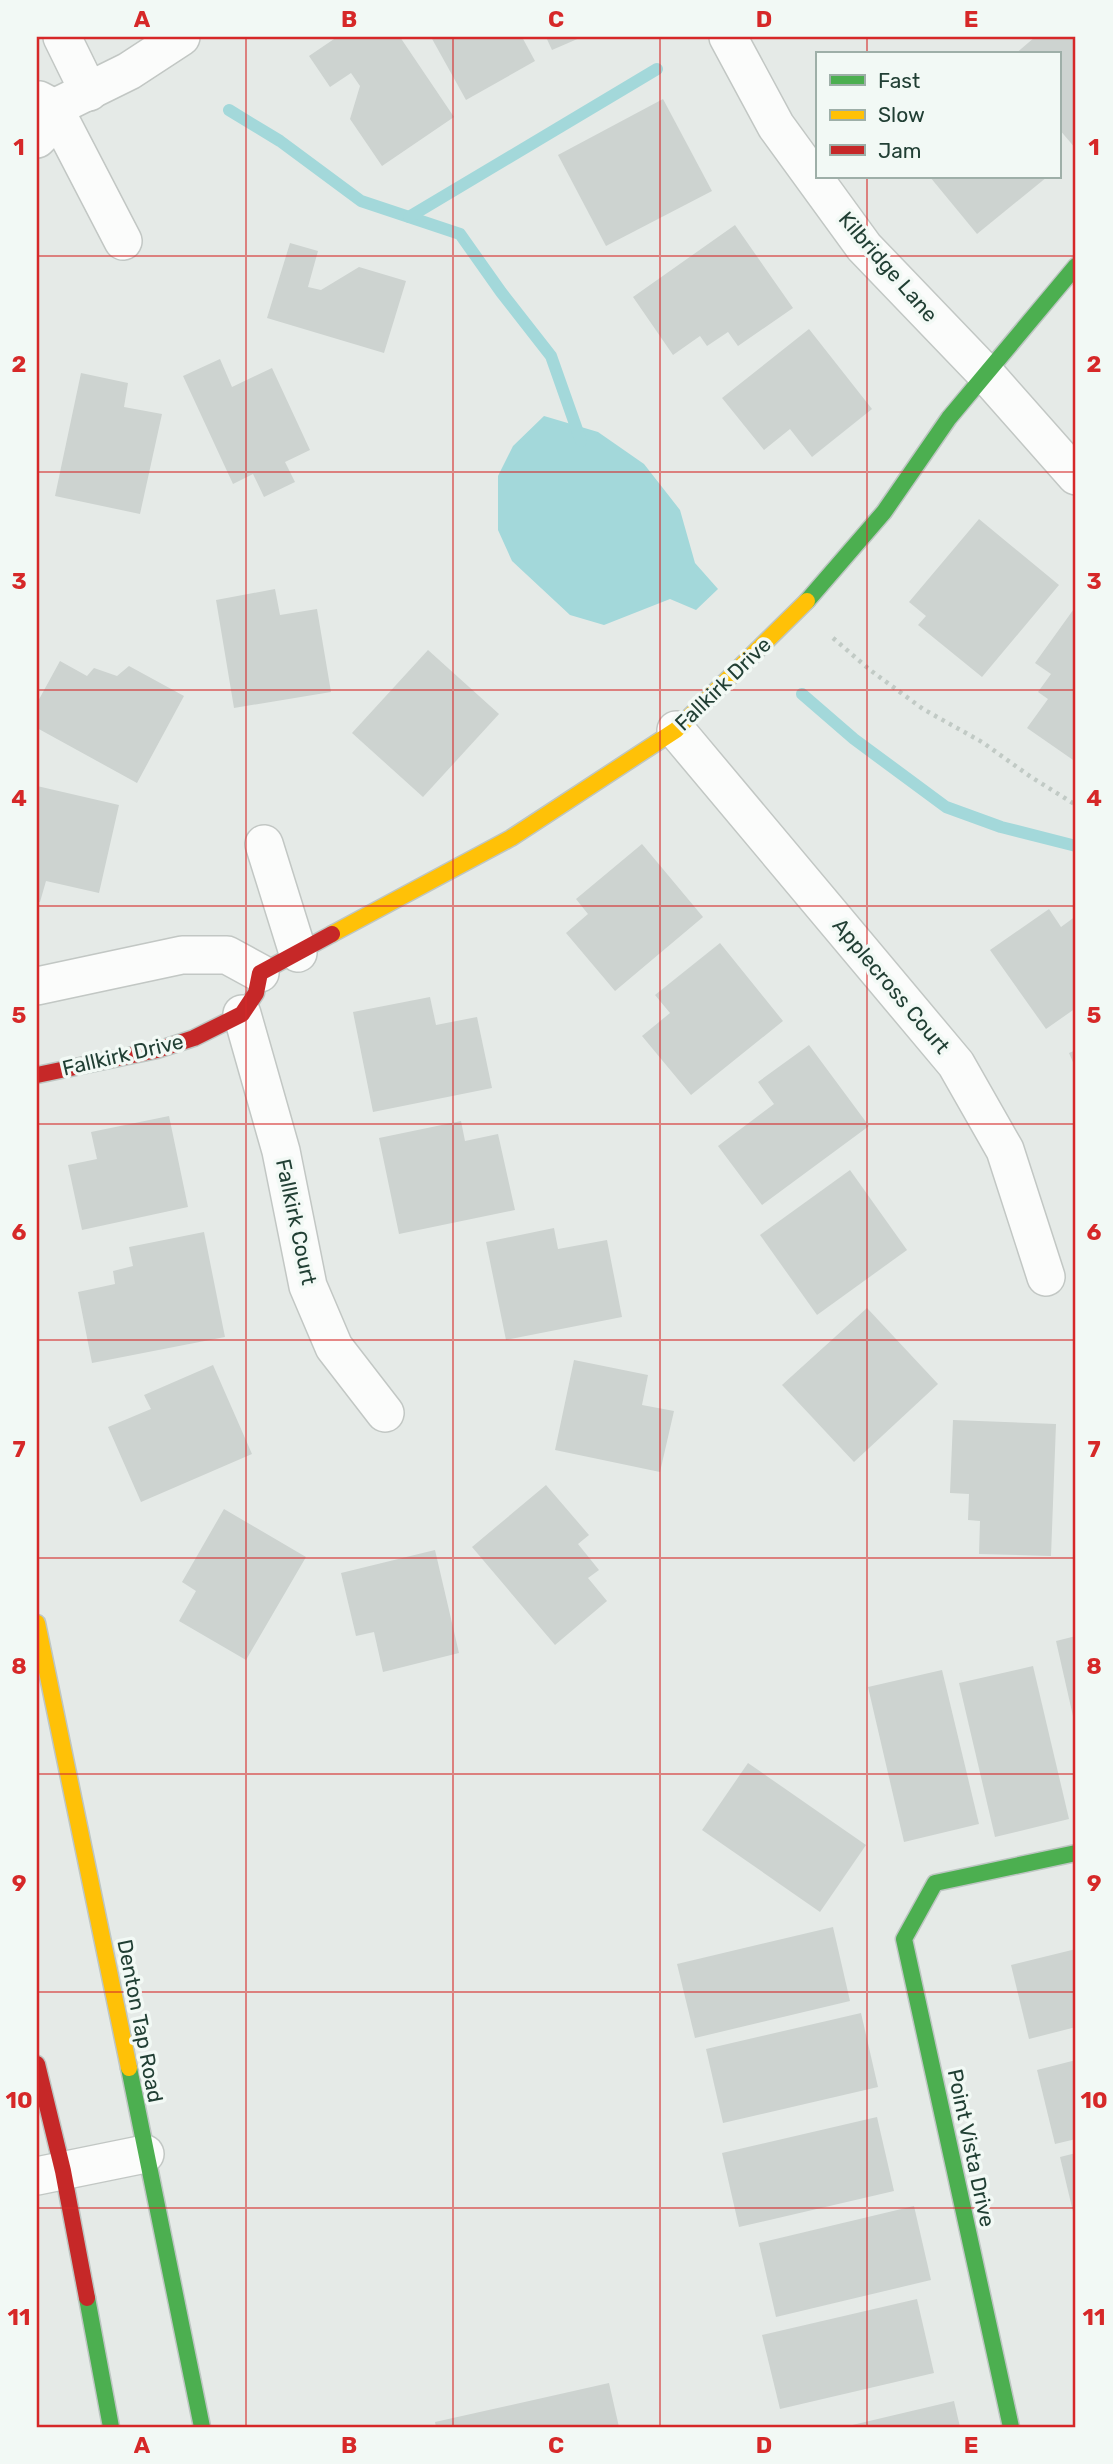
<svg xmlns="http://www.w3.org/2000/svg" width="1113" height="2464" font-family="Rubik,sans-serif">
<rect width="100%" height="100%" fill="#e5eae7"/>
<path fill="#a3d8da" d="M 544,416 L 598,432 L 644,464 L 680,510 L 695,563 L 718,589 L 696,610 L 670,599 L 604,625 L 570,615 L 512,561 L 498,530 L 498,476 L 513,446 Z"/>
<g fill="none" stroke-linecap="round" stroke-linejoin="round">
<g stroke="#a3d8da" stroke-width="12">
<path d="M 229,110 L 280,141 L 361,201 L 460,234 L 501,292 L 551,356 L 581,441"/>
<path d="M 409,217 L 657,69"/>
<path d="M 802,694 L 854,739 L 946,807 L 1001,827 L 1076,846"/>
</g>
</g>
<g fill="#cdd3d0">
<path d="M 337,37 L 400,37 L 454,117 L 382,166 L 350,119 L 360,86 L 351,73 L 330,87 L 309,56 Z"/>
<path d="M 431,37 L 522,37 L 535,61 L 466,100 Z"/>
<path d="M 546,37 L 582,37 L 552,50 Z"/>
<path d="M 1035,37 L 1076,37 L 1076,149 L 1059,129 L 1059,54 L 1015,54 Z"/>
<path d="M 663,99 L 712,191 L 606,246 L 558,155 Z"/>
<path d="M 930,177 L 1047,177 L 977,234 Z"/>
<path d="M 735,225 L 793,308 L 738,346 L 728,332 L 707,346 L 700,336 L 673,355 L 633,297 Z"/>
<path d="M 290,243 L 318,251 L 308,287 L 321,290 L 359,267 L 406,281 L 384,353 L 267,318 Z"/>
<path d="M 809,329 L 872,409 L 812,457 L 790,429 L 764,450 L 722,398 Z"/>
<path d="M 220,359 L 232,387 L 272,368 L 310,450 L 285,462 L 295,482 L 264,497 L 253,474 L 233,484 L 183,376 Z"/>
<path d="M 81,373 L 128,383 L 124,407 L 162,414 L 140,514 L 55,496 Z"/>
<path d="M 979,519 L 1059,585 L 982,677 L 918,625 L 926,616 L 909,602 Z"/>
<path d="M 275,589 L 280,615 L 317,609 L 331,692 L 234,708 L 216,600 Z"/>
<path d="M 1076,606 L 1076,762 L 1027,728 L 1048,699 L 1038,692 L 1051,674 L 1035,663 Z"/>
<path d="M 428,650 L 499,714 L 423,797 L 352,733 Z"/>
<path d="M 60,661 L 87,676 L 94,668 L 117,676 L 129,666 L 184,696 L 137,783 L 37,728 L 37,703 Z"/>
<path d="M 37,786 L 119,805 L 99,893 L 46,881 L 40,902 L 37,902 Z"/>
<path d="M 642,844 L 703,917 L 615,991 L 566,933 L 588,914 L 576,899 Z"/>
<path d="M 1049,909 L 1061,927 L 1076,916 L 1076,1008 L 1046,1029 L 990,950 Z"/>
<path d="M 720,943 L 783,1021 L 691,1095 L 642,1036 L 670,1013 L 655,995 Z"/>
<path d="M 430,997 L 436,1025 L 477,1017 L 492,1088 L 373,1112 L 353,1012 Z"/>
<path d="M 809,1045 L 869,1126 L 762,1205 L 718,1146 L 774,1104 L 758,1082 Z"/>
<path d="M 1076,1050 L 1076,1069 L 1069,1053 Z"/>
<path d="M 169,1116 L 188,1207 L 82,1230 L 68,1165 L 97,1159 L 91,1132 Z"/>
<path d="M 461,1121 L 465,1141 L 498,1134 L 515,1210 L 399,1234 L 379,1138 Z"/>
<path d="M 850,1170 L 907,1250 L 817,1315 L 760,1235 Z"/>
<path d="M 554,1228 L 558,1249 L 607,1240 L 622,1317 L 506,1340 L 486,1242 Z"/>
<path d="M 204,1232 L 225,1337 L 92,1363 L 78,1292 L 115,1284 L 113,1271 L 133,1266 L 129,1247 Z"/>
<path d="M 867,1308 L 938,1384 L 854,1462 L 782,1385 Z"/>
<path d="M 574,1360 L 648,1375 L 642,1405 L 674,1411 L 660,1472 L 555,1450 Z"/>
<path d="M 213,1365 L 252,1454 L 141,1502 L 108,1427 L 151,1409 L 144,1395 Z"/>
<path d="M 953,1420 L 1056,1424 L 1051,1556 L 979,1554 L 980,1521 L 968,1520 L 969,1494 L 950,1493 Z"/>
<path d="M 546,1485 L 589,1535 L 578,1544 L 599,1570 L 588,1578 L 607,1601 L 555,1645 L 472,1547 Z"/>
<path d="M 224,1509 L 306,1557 L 246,1660 L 179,1621 L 196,1591 L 182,1582 Z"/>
<path d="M 435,1550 L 459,1653 L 383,1672 L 374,1632 L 356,1636 L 341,1573 Z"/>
<path d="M 1076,1636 L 1076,1725 L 1075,1725 L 1056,1641 Z"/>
<path d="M 1033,1666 L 1069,1819 L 995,1837 L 959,1683 Z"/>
<path d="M 942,1670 L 979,1824 L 904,1842 L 868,1687 Z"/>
<path d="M 748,1763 L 866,1845 L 820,1912 L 702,1830 Z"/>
<path d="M 833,1927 L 850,2001 L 695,2038 L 677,1964 Z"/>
<path d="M 1076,1949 L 1076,2027 L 1029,2039 L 1011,1965 Z"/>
<path d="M 861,2013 L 878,2087 L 723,2123 L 706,2049 Z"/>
<path d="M 1076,2060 L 1076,2139 L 1055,2144 L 1037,2070 Z"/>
<path d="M 877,2117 L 894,2191 L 739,2227 L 722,2153 Z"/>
<path d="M 1076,2153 L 1076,2220 L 1075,2220 L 1060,2157 Z"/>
<path d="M 914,2206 L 931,2280 L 776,2317 L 759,2243 Z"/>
<path d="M 917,2299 L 934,2373 L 780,2409 L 762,2335 Z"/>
<path d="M 609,2383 L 619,2427 L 436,2427 L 435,2422 Z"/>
<path d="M 954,2401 L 960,2427 L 848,2427 L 848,2426 Z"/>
</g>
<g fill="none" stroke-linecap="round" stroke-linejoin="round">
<g stroke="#c2c7c4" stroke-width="40">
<g id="street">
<path d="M 62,37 L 89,92"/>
<path d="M 728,37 L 776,126 L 864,247 L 985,373 L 1076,476"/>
<path d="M 39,100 L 54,108 L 123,241"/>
<path d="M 37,139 L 41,135 L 54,108 L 129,71 L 181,37"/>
<path d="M 676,730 L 956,1064 L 1005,1150 L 1046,1277"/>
<path d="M 264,844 L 298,953"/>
<path d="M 37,986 L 182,955 L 227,955 L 260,973"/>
<path d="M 242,1014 L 281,1151 L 308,1286 L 334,1347 L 385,1413"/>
<path d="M 37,2176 L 145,2154"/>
</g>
</g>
<g stroke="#bec6c3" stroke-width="19">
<g id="fast">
<path d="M 807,601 L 884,512 L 949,418 L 1076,266"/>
<path d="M 129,2068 L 202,2427"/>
<path d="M 87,2298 L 111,2427"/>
<path d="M 1011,2427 L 904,1939 L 935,1883 L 1076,1853"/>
</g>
</g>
<g stroke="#bec6c3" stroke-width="19">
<g id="slow">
<path d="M 332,934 L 511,838 L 676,730 L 807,601"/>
<path d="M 37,1623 L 129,2068"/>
</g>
</g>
<g stroke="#bec6c3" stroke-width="19">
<g id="jam">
<path d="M 37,1075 L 157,1050 L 194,1038 L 242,1014 L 256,993 L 260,973 L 332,934"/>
<path d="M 37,2064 L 63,2171 L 87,2298"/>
</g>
</g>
<path stroke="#c1cac5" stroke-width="4.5" stroke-dasharray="3.5 5" stroke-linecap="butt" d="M 833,638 L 870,670 L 923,709 L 982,742 L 1031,777 L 1076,805"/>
<use href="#street" stroke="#fbfcfb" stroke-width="37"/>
<use href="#fast" stroke="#4caf50" stroke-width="16"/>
<use href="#slow" stroke="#ffc107" stroke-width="16"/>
<use href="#jam" stroke="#c62828" stroke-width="16"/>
</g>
<path fill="none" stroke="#d62828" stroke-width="2" stroke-opacity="0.55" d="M 246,37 L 246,2427M 453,37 L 453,2427M 660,37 L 660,2427M 867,37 L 867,54M 867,177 L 867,2427M 37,256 L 1076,256M 37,472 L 1076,472M 37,690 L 1076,690M 37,906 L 1076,906M 37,1124 L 1076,1124M 37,1340 L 1076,1340M 37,1558 L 1076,1558M 37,1774 L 1076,1774M 37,1992 L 1076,1992M 37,2208 L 1076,2208"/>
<g text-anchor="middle" stroke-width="7" stroke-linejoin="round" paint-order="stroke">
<g font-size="21" fill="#213f34" stroke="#f2f9f5">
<text transform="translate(888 267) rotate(49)" y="7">Kilbridge Lane</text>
<text transform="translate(723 684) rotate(-44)" y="7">Fallkirk Drive</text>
<text transform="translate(891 986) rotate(50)" y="7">Applecross Court</text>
<text transform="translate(123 1055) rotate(-13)" y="7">Fallkirk Drive</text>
<text transform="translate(296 1222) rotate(78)" y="7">Fallkirk Court</text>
<text transform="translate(140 2021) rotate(79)" y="7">Denton Tap Road</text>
<text transform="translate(971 2148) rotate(78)" y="7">Point Vista Drive</text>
</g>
</g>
<rect width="1113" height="2464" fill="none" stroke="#f2f9f5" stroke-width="77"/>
<rect x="816" y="52" width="245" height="126" fill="#f2f9f5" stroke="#9eafa8" stroke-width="2"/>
<rect x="830" y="75" width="35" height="10" fill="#4caf50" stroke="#9eafa8" stroke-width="2"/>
<text x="878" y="88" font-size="21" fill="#213f34">Fast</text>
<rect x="830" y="110" width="35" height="10" fill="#ffc107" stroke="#9eafa8" stroke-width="2"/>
<text x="878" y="122" font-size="21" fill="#213f34">Slow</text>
<rect x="830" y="145" width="35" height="10" fill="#c62828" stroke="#9eafa8" stroke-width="2"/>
<text x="878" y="158" font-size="21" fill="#213f34">Jam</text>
<rect x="38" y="38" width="1036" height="2388" fill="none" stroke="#d62828" stroke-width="2.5"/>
<g font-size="23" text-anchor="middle" font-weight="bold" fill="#d62828">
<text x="142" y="27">A</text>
<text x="349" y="27">B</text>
<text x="556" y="27">C</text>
<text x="764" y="27">D</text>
<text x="971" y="27">E</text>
<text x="19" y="155">1</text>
<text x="1094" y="155">1</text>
<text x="19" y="372">2</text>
<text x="1094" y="372">2</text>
<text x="19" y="589">3</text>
<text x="1094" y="589">3</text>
<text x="19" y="806">4</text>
<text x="1094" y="806">4</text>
<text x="19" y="1023">5</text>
<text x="1094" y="1023">5</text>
<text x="19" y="1240">6</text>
<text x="1094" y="1240">6</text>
<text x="19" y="1457">7</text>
<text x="1094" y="1457">7</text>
<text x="19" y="1674">8</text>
<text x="1094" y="1674">8</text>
<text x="19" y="1891">9</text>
<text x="1094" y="1891">9</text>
<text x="19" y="2108">10</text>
<text x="1094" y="2108">10</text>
<text x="19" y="2325">11</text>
<text x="1094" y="2325">11</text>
<text x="142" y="2453">A</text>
<text x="349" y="2453">B</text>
<text x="556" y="2453">C</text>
<text x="764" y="2453">D</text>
<text x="971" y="2453">E</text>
</g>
</svg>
